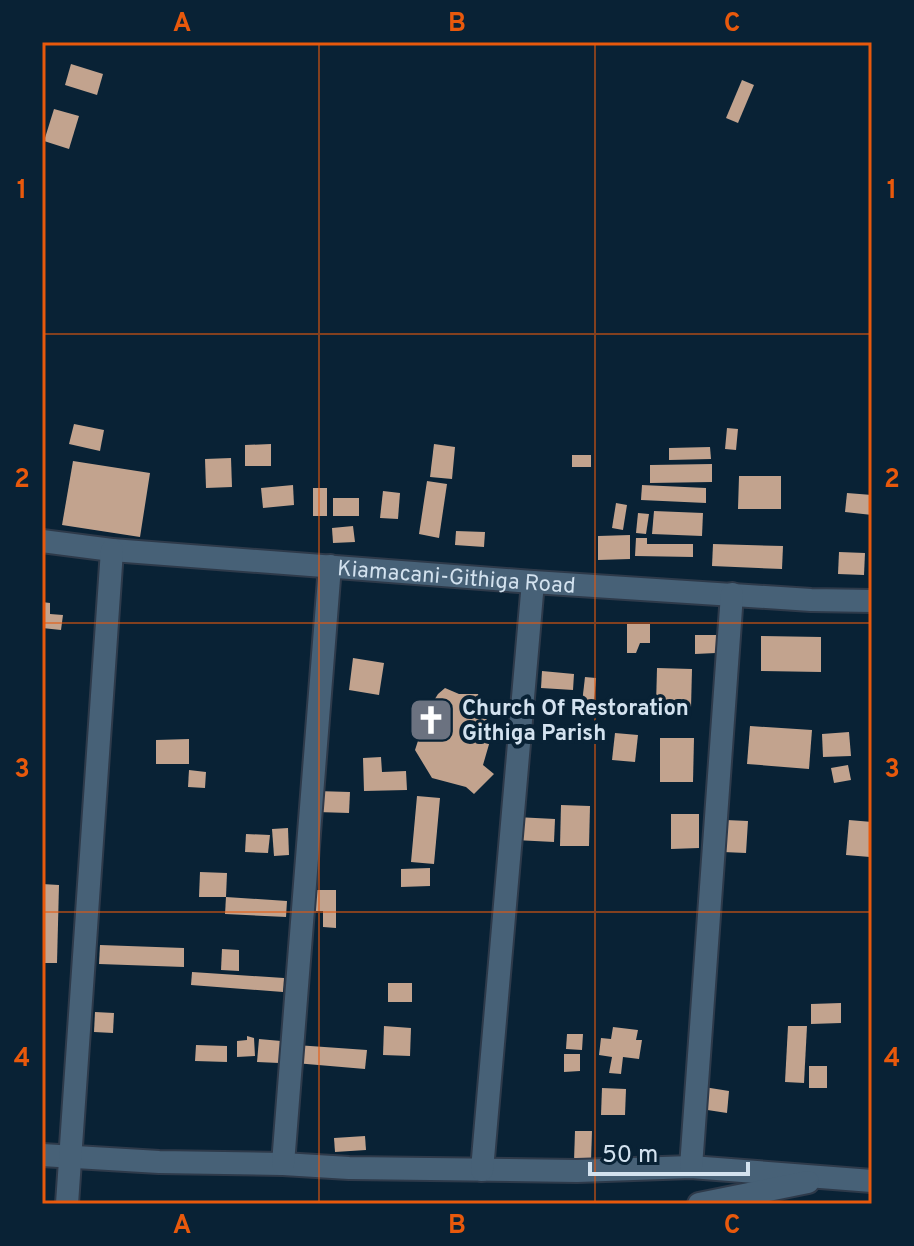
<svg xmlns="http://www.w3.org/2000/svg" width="914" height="1246" font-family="Overpass,sans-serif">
<rect width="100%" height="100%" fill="#092235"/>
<g fill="#c2a38e">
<path d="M 71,64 L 103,74 L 97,95 L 65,85 Z"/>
<path d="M 742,80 L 754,85 L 738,123 L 726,118 Z"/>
<path d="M 54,109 L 79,116 L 69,149 L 44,141 Z"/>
<path d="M 74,424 L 104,430 L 100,451 L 69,444 Z"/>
<path d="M 727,428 L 738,429 L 736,450 L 725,449 Z"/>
<path d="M 271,444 L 271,466 L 245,466 L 245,445 Z"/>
<path d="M 434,444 L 455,447 L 452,479 L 430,477 Z"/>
<path d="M 710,447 L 711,459 L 669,460 L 669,448 Z"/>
<rect x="572" y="455" width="19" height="12"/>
<path d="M 231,458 L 232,487 L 206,488 L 205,459 Z"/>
<path d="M 73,461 L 150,473 L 140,537 L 62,525 Z"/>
<path d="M 712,464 L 712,482 L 650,483 L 650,465 Z"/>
<path d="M 739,476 L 781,476 L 781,509 L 738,509 Z"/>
<path d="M 427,481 L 447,484 L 439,538 L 419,534 Z"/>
<path d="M 293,485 L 294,505 L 263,508 L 261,488 Z"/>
<path d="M 642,485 L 706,488 L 706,503 L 641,500 Z"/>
<rect x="313" y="488" width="14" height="28"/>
<path d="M 383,491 L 400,493 L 398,519 L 380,518 Z"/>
<path d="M 847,493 L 872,495 L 872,515 L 845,512 Z"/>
<rect x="333" y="498" width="26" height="18"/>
<path d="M 616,503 L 627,505 L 623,530 L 612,528 Z"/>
<path d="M 654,511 L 703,513 L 702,536 L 652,534 Z"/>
<path d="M 638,513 L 649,514 L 646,534 L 636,533 Z"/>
<path d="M 353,526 L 355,542 L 333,543 L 332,528 Z"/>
<path d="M 456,531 L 485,532 L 484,547 L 455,545 Z"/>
<path d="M 630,535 L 630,559 L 598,560 L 598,536 Z"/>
<path d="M 636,538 L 647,538 L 647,544 L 693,544 L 693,557 L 635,556 Z"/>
<path d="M 713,544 L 783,546 L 782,569 L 712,566 Z"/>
<path d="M 839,552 L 865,553 L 864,575 L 838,574 Z"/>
<path d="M 42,602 L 50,603 L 50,614 L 63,615 L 61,630 L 42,628 Z"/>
<path d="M 627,624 L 650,624 L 650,643 L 640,643 L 636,653 L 627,653 Z"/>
<path d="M 695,635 L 716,635 L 716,653 L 695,654 Z"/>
<path d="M 761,636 L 821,637 L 821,672 L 761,671 Z"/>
<path d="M 353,658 L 384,663 L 379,695 L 349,690 Z"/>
<path d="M 657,668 L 692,669 L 691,708 L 656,706 Z"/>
<path d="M 542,671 L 574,674 L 573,690 L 541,688 Z"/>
<path d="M 585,677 L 596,678 L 594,705 L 582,703 Z"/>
<path d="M 445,688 L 459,694 L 478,694 L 492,734 L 483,765 L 494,774 L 474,794 L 466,787 L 432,778 L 415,750 L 428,710 L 438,694 Z"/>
<path d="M 750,726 L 812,730 L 809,769 L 747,764 Z"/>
<path d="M 849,732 L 851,756 L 823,757 L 822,734 Z"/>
<path d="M 615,733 L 638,735 L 635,762 L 612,760 Z"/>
<path d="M 660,738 L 694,738 L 693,782 L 660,782 Z"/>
<path d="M 189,739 L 189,764 L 156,764 L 156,740 Z"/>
<path d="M 381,757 L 382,772 L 406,771 L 407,790 L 364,791 L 363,758 Z"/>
<path d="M 848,765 L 851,780 L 834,783 L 831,768 Z"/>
<path d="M 189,770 L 206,772 L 205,788 L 188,787 Z"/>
<path d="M 317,791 L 350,792 L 349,813 L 317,812 Z"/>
<path d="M 417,796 L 440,798 L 434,864 L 411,862 Z"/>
<path d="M 561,805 L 590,806 L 589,846 L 560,846 Z"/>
<path d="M 671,814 L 699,814 L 699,848 L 671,849 Z"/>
<path d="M 516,817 L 555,819 L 554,842 L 515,840 Z"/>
<path d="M 726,820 L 748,821 L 746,853 L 723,852 Z"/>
<path d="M 849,820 L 872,822 L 870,857 L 846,855 Z"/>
<path d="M 288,828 L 289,855 L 274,856 L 272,829 Z"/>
<path d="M 246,834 L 270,835 L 268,853 L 245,852 Z"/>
<path d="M 430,868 L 430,886 L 401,887 L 401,869 Z"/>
<path d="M 200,872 L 227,873 L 226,897 L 199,897 Z"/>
<path d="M 42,884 L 59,885 L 57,963 L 42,963 Z"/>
<path d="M 314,890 L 336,890 L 336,928 L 323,927 L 323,911 L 314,911 Z"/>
<path d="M 226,897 L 287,901 L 286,917 L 225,914 Z"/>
<path d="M 100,945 L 184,948 L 184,967 L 99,964 Z"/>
<path d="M 222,949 L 239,950 L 239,971 L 221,970 Z"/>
<path d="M 192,972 L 284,978 L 283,992 L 191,985 Z"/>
<rect x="388" y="983" width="24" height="19"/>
<path d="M 841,1003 L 841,1023 L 811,1024 L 811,1004 Z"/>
<path d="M 95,1012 L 114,1013 L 113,1033 L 94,1032 Z"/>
<path d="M 384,1026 L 411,1028 L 410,1056 L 383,1055 Z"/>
<path d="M 788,1026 L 807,1026 L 804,1083 L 785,1082 Z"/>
<path d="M 613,1027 L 638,1030 L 636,1040 L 642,1040 L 639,1059 L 623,1057 L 621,1074 L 609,1073 L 612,1057 L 599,1055 L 601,1038 L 611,1039 Z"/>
<path d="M 567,1034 L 583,1034 L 582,1050 L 566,1049 Z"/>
<path d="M 247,1036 L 254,1038 L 255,1056 L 237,1057 L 237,1041 L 247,1040 Z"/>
<path d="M 259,1039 L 281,1041 L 279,1063 L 257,1062 Z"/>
<path d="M 196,1045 L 227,1046 L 227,1062 L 195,1061 Z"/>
<path d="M 296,1045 L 367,1050 L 365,1069 L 295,1063 Z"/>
<path d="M 564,1054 L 580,1054 L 580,1071 L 564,1072 Z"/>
<rect x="809" y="1066" width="18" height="22"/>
<path d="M 704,1087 L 729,1091 L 727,1113 L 701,1109 Z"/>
<path d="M 602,1088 L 626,1089 L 625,1115 L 601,1115 Z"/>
<path d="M 575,1131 L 592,1131 L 591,1161 L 574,1161 Z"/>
<path d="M 365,1136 L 366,1150 L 335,1152 L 334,1138 Z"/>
</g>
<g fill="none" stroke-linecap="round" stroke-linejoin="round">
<g stroke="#2e3a4a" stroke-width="26">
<g id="street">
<path id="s1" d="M 42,541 L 112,550 L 533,582 L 811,600 L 872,601"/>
<path d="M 42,1155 L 159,1162 L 283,1164 L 349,1168 L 577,1171 L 691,1167 L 872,1181"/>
<path d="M 283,1164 L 330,566"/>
<path d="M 691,1167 L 732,594"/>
<path d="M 482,1170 L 533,582"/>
<path d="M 67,1204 L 112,550"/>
<path d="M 699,1204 L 808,1182"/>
</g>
</g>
<use href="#street" stroke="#476177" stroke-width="22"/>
</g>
<path fill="none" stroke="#e8590c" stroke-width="2" stroke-opacity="0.55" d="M 319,42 L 319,1204M 595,42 L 595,1204M 42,334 L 872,334M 42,623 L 872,623M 42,912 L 872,912"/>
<defs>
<g id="church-square" transform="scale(2.3)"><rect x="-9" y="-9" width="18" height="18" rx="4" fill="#6b7280" stroke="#092235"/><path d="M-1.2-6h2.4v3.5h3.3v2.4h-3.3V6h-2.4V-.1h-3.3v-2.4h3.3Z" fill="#fff"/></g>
</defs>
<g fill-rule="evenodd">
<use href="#church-square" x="431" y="720"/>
</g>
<g text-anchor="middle" stroke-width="8" stroke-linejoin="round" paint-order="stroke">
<g font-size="22" fill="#d3e2ef" stroke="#092235">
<text dy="8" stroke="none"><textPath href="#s1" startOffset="416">Kiamacani-Githiga Road</textPath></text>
</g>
<g font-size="22" font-weight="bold" fill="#d3e2ef" stroke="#092235" text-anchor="start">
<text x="462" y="715">Church Of Restoration<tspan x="462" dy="25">Githiga Parish</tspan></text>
</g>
</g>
<rect width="914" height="1246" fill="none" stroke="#092235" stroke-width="88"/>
<path d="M590 1162v12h158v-12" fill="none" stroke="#d3e2ef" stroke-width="4"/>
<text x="602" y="1162" font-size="24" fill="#d3e2ef" stroke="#092235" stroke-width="6" paint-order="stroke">50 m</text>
<rect x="44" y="44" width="826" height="1158" fill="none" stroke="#e8590c" stroke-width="3"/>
<g font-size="26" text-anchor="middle" font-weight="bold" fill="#e8590c">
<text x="182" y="31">A</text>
<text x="457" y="31">B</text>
<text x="732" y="31">C</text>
<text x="22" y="198">1</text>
<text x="892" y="198">1</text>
<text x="22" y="487">2</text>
<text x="892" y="487">2</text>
<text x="22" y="777">3</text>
<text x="892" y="777">3</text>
<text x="22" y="1066">4</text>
<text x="892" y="1066">4</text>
<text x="182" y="1233">A</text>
<text x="457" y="1233">B</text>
<text x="732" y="1233">C</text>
</g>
</svg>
